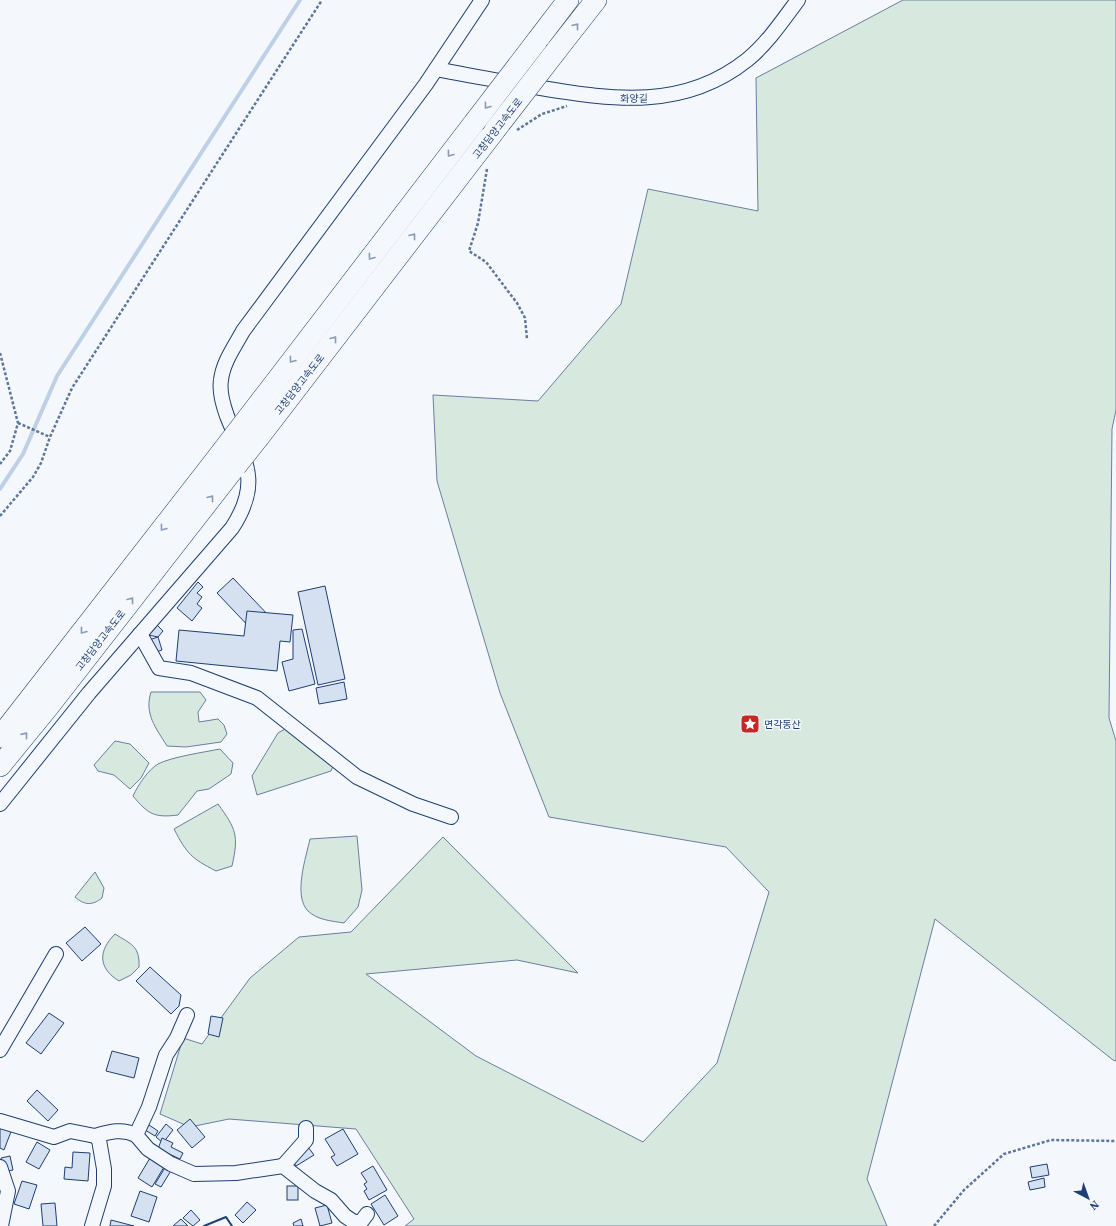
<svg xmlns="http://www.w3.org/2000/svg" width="1116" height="1226" font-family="'Source Serif 4','Noto Sans KR',serif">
<rect width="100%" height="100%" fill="#f4f7fb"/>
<g fill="#d7e8df" stroke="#687fa3">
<path d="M 903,0 L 1116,0 L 1116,410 L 1112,429 L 1109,718 L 1116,741 L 1116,1061 L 1113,1060 L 935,919 L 867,1179 L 887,1226 L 405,1226 L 414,1219 L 356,1129 L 229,1119 L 190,1127 L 160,1114 L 183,1038 L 202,1044 L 250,978 L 299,937 L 351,932 L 443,837 L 578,973 L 517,960 L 366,974 L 476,1056 L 643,1142 L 717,1063 L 769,892 L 726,847 L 549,817 L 500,693 L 437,481 L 433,395 L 538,401 L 621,304 L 648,189 L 758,211 L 756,78 Z"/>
<path d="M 151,692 L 200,692 L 206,700 L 198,712 L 199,722 L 218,719 L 224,725 L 227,734 L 221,742 L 186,747 L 167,746 C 156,728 144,714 151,692 Z"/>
<path d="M 287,728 L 333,766 L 331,771 L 257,795 L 252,776 L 278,733 Z"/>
<path d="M 115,741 L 130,744 L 149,763 L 141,778 L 130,789 L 114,775 L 98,771 L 94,765 Z"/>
<path d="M 220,749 L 233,763 L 231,774 L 209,789 L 197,791 L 178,815 C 154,818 148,814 133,796 C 138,785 148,770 158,764 C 171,757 205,752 220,749 Z"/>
<path d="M 218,804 C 236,829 239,835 232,866 L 216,871 C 191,858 187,854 174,829 Z"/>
<path d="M 357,836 L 362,890 L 358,907 L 344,923 C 332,921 317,920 308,911 C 293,896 306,857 310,839 Z"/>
<path d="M 95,872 L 104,888 L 102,898 C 92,906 84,905 75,897 Z"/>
<path d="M 115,934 C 131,944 140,946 139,967 L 131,975 L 119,981 C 98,968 98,951 115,934 Z"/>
</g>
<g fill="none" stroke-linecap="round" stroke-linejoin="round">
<path stroke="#bed0e5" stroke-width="4" d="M 0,489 L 23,454 L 57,376 L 300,0"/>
</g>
<g fill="#d5e0f0" stroke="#1d3f73">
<path d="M 233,578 L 270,617 L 254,632 L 217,593 Z"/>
<path d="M 198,582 L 203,587 L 197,593 L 202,597 L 197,604 L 202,608 L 192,621 L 177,608 Z"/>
<path d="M 325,586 L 345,679 L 318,685 L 298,592 Z"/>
<path d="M 247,611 L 293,615 L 290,642 L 280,641 L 277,671 L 176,661 L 179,630 L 244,636 Z"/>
<path d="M 157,625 L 163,631 L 158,637 L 148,635 Z"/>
<path d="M 302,629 L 315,684 L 289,691 L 282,662 L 293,659 L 293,630 Z"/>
<path d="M 158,637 L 162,650 L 153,653 L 149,640 Z"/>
<path d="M 344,682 L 347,699 L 319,704 L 316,688 Z"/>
<path d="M 85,927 L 101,944 L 82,961 L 66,943 Z"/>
<path d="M 150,967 L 181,995 L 179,1006 L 171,1014 L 136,981 Z"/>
<path d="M 49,1013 L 64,1023 L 41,1054 L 26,1043 Z"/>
<path d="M 211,1016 L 223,1018 L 219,1037 L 208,1034 Z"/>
<path d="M 112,1051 L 139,1058 L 134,1078 L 106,1071 Z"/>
<path d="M 37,1090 L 58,1110 L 48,1121 L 27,1101 Z"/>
<path d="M 190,1119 L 205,1137 L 192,1148 L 177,1130 Z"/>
<path d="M 166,1124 L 173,1130 L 163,1143 L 156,1137 Z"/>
<path d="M 149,1125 L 158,1131 L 155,1136 L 145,1130 Z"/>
<path d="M 0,1126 L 12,1129 L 4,1150 L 0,1148 Z"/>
<path d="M 343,1129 L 358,1154 L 337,1166 L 331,1157 L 335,1155 L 325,1139 Z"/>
<path d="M 162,1138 L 173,1143 L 171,1147 L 183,1153 L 180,1159 L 158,1149 Z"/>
<path d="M 37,1142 L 50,1150 L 39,1169 L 26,1162 Z"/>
<path d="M 308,1147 L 314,1155 L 296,1166 L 291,1159 Z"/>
<path d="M 73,1152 L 90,1153 L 88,1181 L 64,1179 L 65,1167 L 72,1168 Z"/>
<path d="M 10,1156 L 13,1170 L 4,1172 L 1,1158 Z"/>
<path d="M 150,1158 L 164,1167 L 152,1187 L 138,1178 Z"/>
<path d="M 1047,1164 L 1049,1175 L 1032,1178 L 1030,1167 Z"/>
<path d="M 166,1166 L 172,1169 L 161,1187 L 155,1184 Z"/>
<path d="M 373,1166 L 387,1190 L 369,1200 L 364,1191 L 367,1189 L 364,1184 L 367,1182 L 361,1173 Z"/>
<path d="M 1044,1178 L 1045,1187 L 1030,1190 L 1028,1182 Z"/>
<path d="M 22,1181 L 37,1185 L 29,1209 L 14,1204 Z"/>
<rect x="287" y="1186" width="11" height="14"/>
<path d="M 140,1191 L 157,1197 L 149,1222 L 131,1216 Z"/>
<path d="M 385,1195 L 398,1216 L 384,1225 L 371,1204 Z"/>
<path d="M 247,1202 L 256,1210 L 243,1223 L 235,1215 Z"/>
<path d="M 55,1203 L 57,1226 L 43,1226 L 41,1204 Z"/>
<path d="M 327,1205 L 332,1223 L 320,1226 L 315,1208 Z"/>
<path d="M 191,1210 L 200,1220 L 193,1226 L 183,1218 Z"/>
<path d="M 181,1219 L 188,1226 L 173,1226 Z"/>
<path d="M 301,1219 L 303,1226 L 294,1226 L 293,1223 Z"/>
<path d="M 111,1220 L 134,1226 L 110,1226 Z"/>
</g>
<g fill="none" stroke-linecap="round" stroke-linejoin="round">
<g stroke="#1d3f73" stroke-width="16">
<g id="minor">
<path d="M 436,69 C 471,76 506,82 541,88 C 614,100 684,110 747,60 C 767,44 783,20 798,0"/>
<path d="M 140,634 L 159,668 L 191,673 L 257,698 L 357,777 L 413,804 L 451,817"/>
<path d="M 0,804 L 89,693 L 232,528 C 262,482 245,461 227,416 C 223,405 219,392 221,380 C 223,362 235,346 243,331 L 426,84 L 482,0"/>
<path d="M 0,1050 L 56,954"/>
<path d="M 0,1121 L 54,1137 L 70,1131 L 95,1136 L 99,1140 L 104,1169 L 104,1186 L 92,1226"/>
<path d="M 136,1135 L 148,1149 L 171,1164 L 194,1174 L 236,1173 L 283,1166 L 315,1191 L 331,1200 L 345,1216 L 354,1222 L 361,1222 L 367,1214"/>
<path d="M 95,1136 C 109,1132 122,1128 136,1135 L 149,1107 L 166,1055 L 177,1038 L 187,1015"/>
<path d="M 283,1166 L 306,1140 L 306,1128"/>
<path d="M 0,1167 L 8,1191 L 1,1226"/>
</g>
</g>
<g stroke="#1d3f73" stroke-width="22">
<g id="highway">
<path d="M 536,42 L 568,0"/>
<path d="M 556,51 L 596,0"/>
<path d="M 244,423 L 474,123"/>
<path d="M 259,437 L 495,130"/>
<path d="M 0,737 L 221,453"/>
<path d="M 0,766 L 49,706 L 236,466"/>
</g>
</g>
<g stroke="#5e769c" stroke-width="2.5" stroke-dasharray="3 2" stroke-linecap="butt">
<path d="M 517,130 L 542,114 L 567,106"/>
<path d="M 487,169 L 478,223 L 469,251 L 486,262 L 517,303 L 525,318 L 527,339"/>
<path d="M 0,353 L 18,423 L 10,451 L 0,464"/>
<path d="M 18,423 L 50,437"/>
<path d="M 0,516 L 33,477 L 41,463 L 50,437 L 72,388 L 322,0"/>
<path d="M 934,1226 L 964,1190 L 1004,1154 L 1051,1140 L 1116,1141"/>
</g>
<use href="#minor" stroke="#f4f7fb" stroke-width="14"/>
<use href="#highway" stroke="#f4f7fb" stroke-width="21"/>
<g stroke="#1d3f73" stroke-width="22" stroke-linecap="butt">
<g id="highway-bridge">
<path d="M 474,123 L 536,42"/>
<path d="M 495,130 L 556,51"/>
<path d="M 221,453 L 244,423"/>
<path d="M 236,466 L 259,437"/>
</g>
</g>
<use href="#highway-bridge" stroke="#f4f7fb" stroke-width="21"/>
<path stroke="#1d3f73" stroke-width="2" d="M 204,1226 L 226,1217 L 232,1226"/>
</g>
<defs><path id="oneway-chevron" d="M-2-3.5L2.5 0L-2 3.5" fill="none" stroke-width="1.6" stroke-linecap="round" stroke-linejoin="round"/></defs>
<g stroke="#889bb7">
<use href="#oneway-chevron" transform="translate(576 26) rotate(-52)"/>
<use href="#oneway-chevron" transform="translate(487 106) rotate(127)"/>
<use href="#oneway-chevron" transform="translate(450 154) rotate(127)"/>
<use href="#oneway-chevron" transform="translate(413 236) rotate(-52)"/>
<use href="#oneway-chevron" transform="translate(371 257) rotate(127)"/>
<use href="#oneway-chevron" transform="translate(334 339) rotate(-52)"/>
<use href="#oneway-chevron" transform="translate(292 360) rotate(127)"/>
<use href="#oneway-chevron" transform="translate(211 498) rotate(-52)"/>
<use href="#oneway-chevron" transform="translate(163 528) rotate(128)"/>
<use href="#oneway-chevron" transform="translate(131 600) rotate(-52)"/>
<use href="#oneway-chevron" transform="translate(83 631) rotate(128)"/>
<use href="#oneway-chevron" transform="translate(25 735) rotate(-51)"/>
</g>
<defs>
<g id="sight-square" transform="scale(1)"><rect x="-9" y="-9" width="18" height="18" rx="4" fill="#c62828" stroke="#f4f7fb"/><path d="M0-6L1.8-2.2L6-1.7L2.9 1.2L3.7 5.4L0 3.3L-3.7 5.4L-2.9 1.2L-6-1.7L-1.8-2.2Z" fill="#fff"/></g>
</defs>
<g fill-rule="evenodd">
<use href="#sight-square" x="750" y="724"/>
</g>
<g text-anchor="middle" stroke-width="3" stroke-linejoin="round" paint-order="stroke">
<g font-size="10" fill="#1d3f73" stroke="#f4f7fb">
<text transform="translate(634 98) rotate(-1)" y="4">화양길</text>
<text transform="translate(497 128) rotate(-52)" y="4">고창담양고속도로</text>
<text transform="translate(299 384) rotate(-52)" y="4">고창담양고속도로</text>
<text transform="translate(100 640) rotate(-52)" y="4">고창담양고속도로</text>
</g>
<g font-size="10" fill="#1d3f73" stroke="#f4f7fb" text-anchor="start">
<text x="764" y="728">면각동산</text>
</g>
</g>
<g transform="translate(1088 1198) rotate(139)" stroke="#f4f7fb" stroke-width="3" paint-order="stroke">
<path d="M0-3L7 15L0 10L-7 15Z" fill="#1d3f73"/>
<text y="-6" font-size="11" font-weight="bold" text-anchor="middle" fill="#1d3f73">N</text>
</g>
</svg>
